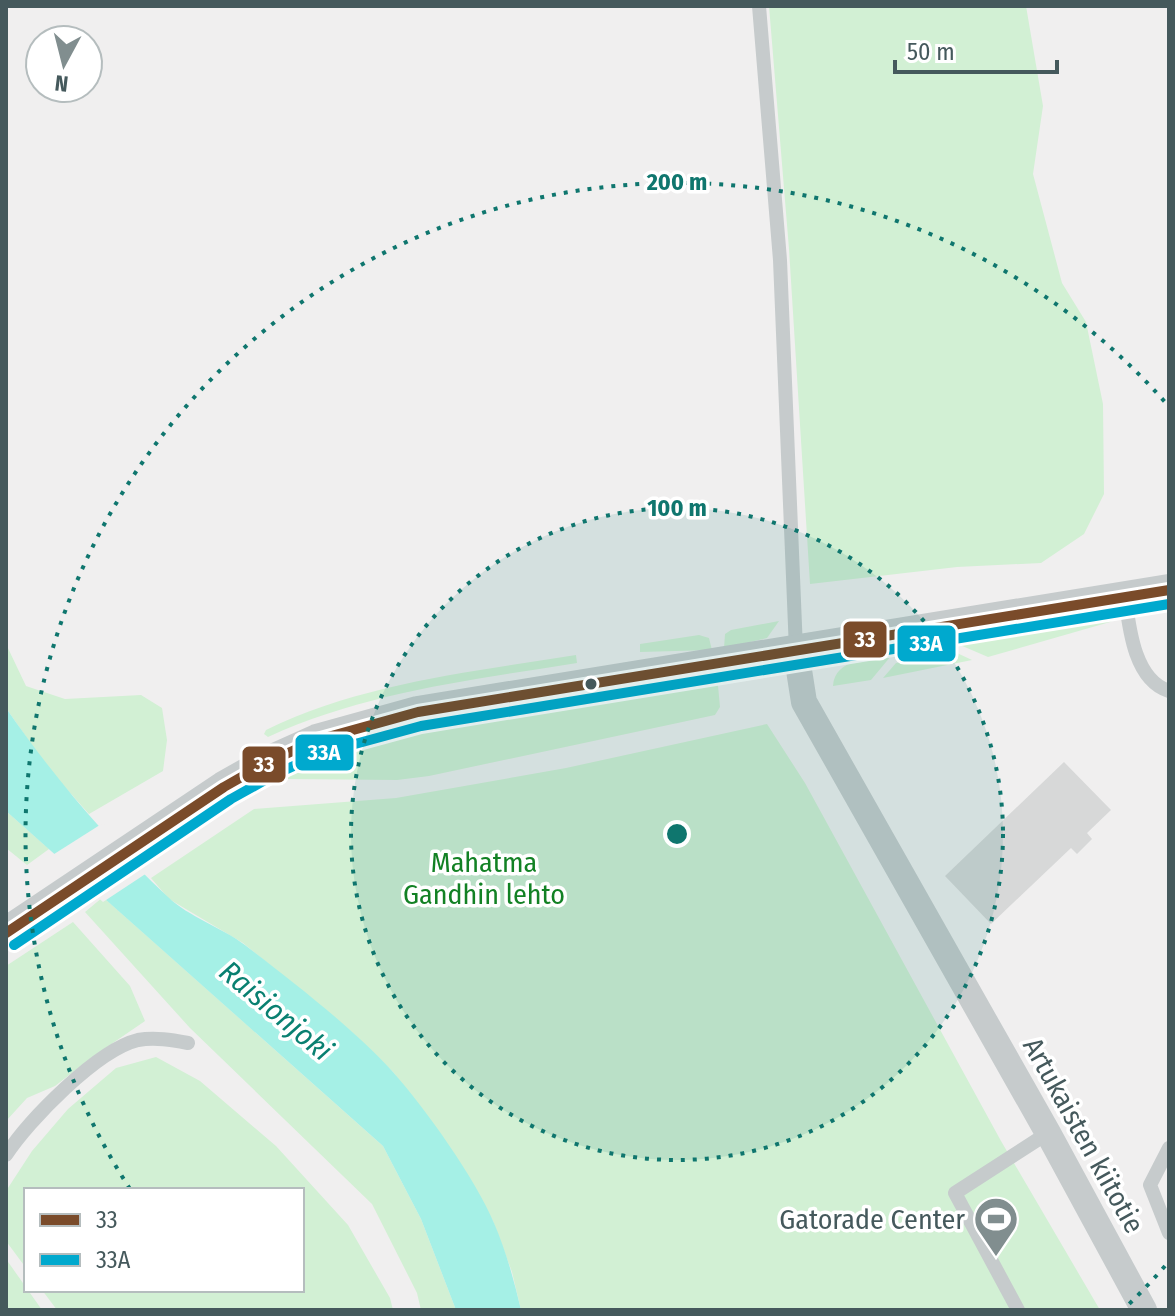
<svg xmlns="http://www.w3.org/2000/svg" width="1175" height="1316" font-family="'Fira Sans Condensed',sans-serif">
<rect width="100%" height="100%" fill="#f0efef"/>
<g fill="#d2f0d4">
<path d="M 769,6 L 1026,6 L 1043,106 L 1033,174 L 1062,283 L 1086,322 L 1103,404 L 1104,494 L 1084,534 L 1041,563 L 957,567 L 810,584 L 789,249 Z"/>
<path d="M 1120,613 L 1120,616 L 1110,622 L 988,657 L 960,645 L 980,635 Z"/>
<path d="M 779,621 L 767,638 L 724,648 L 725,634 L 731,630 Z"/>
<path d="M 699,635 L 709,638 L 712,650 L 640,652 L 640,644 Z"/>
<path d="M 6,644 L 26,686 L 65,699 L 141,695 L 162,708 L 167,740 L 163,771 L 89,814 L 48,768 L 6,708 Z"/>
<path d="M 957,653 L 972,660 L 883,678 L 896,663 Z"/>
<path d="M 576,655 L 577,663 C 472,680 366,692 268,737 L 264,734 L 266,730 C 362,683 472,672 576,655 Z"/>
<path d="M 891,656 L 871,680 L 833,686 C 835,658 870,659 891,656 Z"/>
<path d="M 717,675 L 720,707 L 715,715 L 429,776 L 397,780 L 286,779 L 264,784 L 261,780 L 286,767 L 405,727 Z"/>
<path d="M 767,724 L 805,783 L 1001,1141 L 1100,1310 L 521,1310 L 512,1272 L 493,1221 L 466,1175 L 425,1114 L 393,1072 L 353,1033 L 243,943 L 169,899 L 151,878 L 254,809 L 396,798 L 566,768 Z"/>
<path d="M 6,811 L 49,849 L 27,865 L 6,848 Z"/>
<path d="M 103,897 L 383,1146 L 421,1219 L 456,1310 L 421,1310 L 417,1293 L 372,1204 L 190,1028 L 85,912 Z"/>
<path d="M 73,922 L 130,986 L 145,1021 L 91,1058 L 55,1086 L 27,1098 L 6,1121 L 6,966 Z"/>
<path d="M 156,1057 L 200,1081 L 276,1146 L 348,1225 L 390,1298 L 393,1310 L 57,1310 L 42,1290 L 302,1290 L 302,1190 L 26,1190 L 26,1268 L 6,1241 L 6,1191 L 32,1151 L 68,1109 L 116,1068 Z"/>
<path d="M 6,1259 L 42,1310 L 6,1310 Z"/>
</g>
<path fill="#a5f0e6" d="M 6,708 C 53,776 107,840 168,897 C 189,917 221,927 245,945 C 292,981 353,1028 393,1072 C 425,1108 475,1178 494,1223 C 506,1251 514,1280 521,1310 L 456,1310 L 421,1219 L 383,1146 L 6,811 Z"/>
<path fill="#f0efef" d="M 103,823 L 150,871 L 103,902 L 51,856 Z"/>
<path fill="#d7d8d8" d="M 1064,762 L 1111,810 L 1087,833 L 1092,839 L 1077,854 L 1071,848 L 991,924 L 945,876 Z"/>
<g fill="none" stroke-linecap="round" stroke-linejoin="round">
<g stroke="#c6cbcc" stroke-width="14">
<path d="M 759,6 L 780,260 L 796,650"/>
<path d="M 1125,596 C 1129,627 1134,680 1169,691"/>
<path d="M 1169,1148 L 1150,1185 L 1169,1233"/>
<path d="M 6,1155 C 29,1120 97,1050 138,1040 C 155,1037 172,1040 188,1043"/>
<path d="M 1018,1310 L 955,1193 L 1048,1133"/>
</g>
<path stroke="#c6cbcc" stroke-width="26" d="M 796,651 L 804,702 L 1048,1133 L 1144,1310"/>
<path stroke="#c6cbcc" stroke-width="32" d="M 6,933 L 224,787 L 268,762 L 317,740 L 418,712 L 1169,590"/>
<g stroke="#fff" stroke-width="16">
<path id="bus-1" d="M 6,933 L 224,787 L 268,762 L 317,740 L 418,712 L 1169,590"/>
</g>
<g stroke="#fff" stroke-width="16">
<path id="bus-2" d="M 14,945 L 231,799 L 274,775 L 322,753 L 421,726 L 1169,604"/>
</g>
<use href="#bus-1" stroke="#7a4b2a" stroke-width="10"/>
<use href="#bus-2" stroke="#00a9ce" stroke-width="10"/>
</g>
<circle cx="677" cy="834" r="326" fill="#0f766e" fill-opacity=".12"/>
<g fill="none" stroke="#0f766e" stroke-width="4" stroke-dasharray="4 8">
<circle cx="677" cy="834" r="326"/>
<path d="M1165 1266A652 652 0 0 1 1126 1307M130 1189A652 652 0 0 1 1165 402"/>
</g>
<defs>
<g id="stadium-pin" transform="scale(2.3)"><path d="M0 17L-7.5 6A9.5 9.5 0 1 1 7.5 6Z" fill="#818e8f" stroke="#fff"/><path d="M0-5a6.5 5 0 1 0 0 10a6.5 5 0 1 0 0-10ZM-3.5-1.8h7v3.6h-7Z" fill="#fff"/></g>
</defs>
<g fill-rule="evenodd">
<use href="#stadium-pin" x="996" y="1219"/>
</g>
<circle fill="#45595c" stroke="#fff" stroke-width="3" cx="591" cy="684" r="7"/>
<g text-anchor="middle" stroke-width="7" stroke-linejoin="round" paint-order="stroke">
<g font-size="28" fill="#128124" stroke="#fff">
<text x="484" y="872">Mahatma<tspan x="484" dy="32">Gandhin lehto</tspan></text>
</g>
<g font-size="28" fill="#45595c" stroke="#fff">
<text transform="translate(1084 1135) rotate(61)" y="10">Artukaisten kiitotie</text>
</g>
<g font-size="28" fill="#45595c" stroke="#fff" text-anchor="end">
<text x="965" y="1229">Gatorade Center</text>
</g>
<g font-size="30" font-style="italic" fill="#098071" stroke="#fff">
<text transform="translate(276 1011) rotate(40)" y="10">Raisionjoki</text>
</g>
</g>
<circle cx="677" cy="834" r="12" fill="#0f766e" stroke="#fff" stroke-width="4"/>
<g font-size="24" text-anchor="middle" font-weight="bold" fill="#0f766e" stroke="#fff" stroke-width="7" stroke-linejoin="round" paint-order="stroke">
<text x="677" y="190">200 m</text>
<text x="677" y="516">100 m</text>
</g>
<g stroke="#fff" stroke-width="3">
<rect x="842" y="620" width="46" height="39" rx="8" fill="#7a4b2a"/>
<rect x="896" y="624" width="61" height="39" rx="8" fill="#00a9ce"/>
<rect x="294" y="733" width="61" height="39" rx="8" fill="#00a9ce"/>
<rect x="241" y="745" width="46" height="39" rx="8" fill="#7a4b2a"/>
</g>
<g font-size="22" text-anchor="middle" font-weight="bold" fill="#fff">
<text x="865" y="647">33</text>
<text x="926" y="651">33A</text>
<text x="324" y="760">33A</text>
<text x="264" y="772">33</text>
</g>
<rect width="1175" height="1316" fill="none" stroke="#45595c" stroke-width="16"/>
<rect x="24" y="1188" width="280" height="104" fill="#ffffff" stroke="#b5bdbe" stroke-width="2"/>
<rect x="40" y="1214" width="40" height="12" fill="#7a4b2a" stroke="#b5bdbe" stroke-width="2"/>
<text x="96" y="1228" font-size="24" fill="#45595c">33</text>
<rect x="40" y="1254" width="40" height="12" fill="#00a9ce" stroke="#b5bdbe" stroke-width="2"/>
<text x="96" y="1268" font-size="24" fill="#45595c">33A</text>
<g transform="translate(64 64) rotate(187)"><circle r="38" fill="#ffffff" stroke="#b5bdbe" stroke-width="2"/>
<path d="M0-6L14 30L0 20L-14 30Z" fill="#818e8f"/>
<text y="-12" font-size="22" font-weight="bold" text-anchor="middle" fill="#45595c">N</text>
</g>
<path d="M895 60v12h162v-12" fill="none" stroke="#45595c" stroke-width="4"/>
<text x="907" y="60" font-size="24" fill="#45595c" stroke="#ffffff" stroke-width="6" paint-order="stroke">50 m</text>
</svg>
